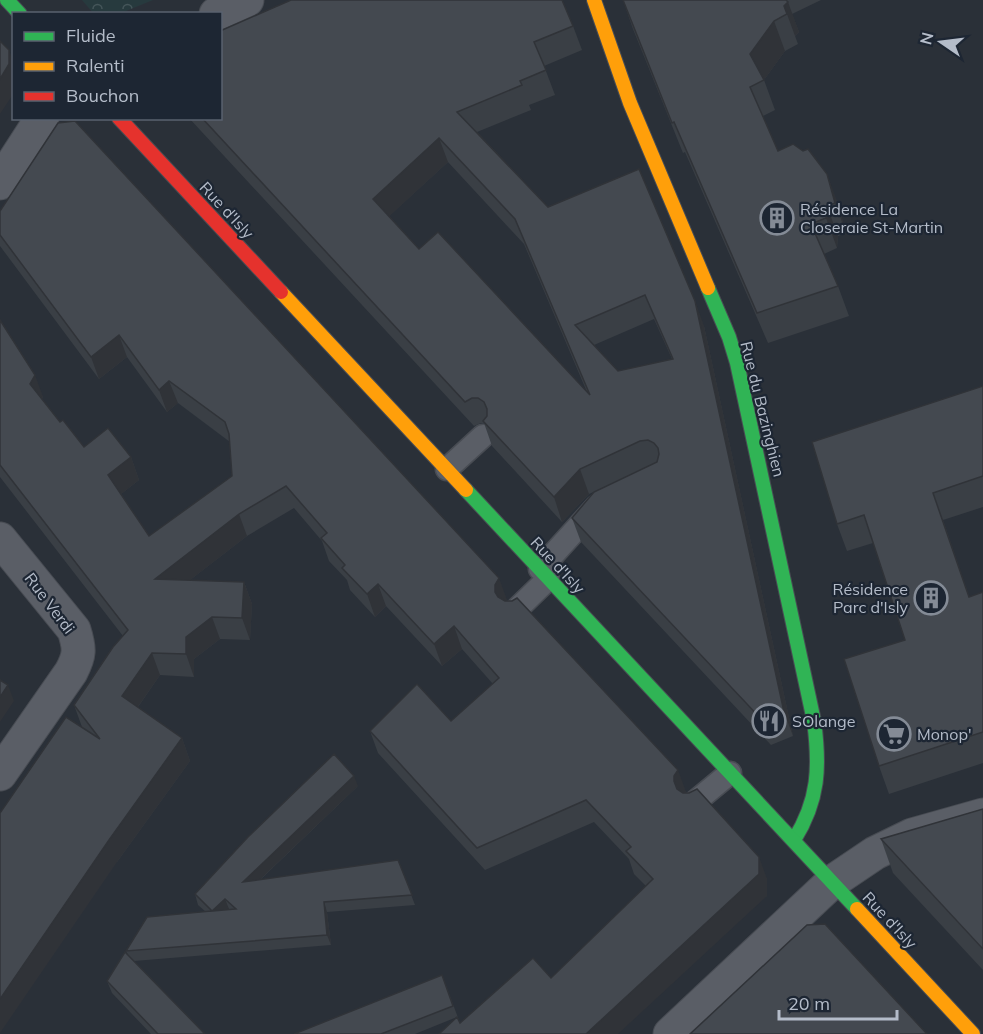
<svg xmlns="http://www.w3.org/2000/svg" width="983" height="1034" font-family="Mulish,sans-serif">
<defs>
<pattern id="park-crowns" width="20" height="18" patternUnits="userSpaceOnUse" patternTransform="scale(1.5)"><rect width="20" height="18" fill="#273a3e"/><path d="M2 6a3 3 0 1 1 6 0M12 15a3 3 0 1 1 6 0" fill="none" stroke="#445559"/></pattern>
</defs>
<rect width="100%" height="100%" fill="#2a3038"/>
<path fill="url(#park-crowns)" d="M 82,0 L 153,0 L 121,13 L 94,14 Z"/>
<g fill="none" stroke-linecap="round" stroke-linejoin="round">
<g stroke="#484c53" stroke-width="25">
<g id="lane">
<path d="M 447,469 L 483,436"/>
<path d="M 540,569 L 597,506"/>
<path d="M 516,610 L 548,579"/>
<path d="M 695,802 L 730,773"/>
</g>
</g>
<g stroke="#484c53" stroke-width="35">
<g id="street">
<path d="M 216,14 L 247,0"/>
<path d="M 0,183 L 42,118"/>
<path d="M 0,539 L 74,630 C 80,649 80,655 71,672 L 0,774"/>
<path d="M 670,1034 L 832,882 L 875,853 L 912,835 L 983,815"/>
</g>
</g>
<g stroke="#484c53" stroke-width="16">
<g id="fast">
<path d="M 7,0 L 20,14"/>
<path d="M 708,288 L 729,337 L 737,363 L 814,721 C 820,767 819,800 794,840"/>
<path d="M 466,490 L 857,909"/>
</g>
</g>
<g stroke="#484c53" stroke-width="16">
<g id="slow">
<path d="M 594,0 L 630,103 L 708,288"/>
<path d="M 281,292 L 466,490"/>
<path d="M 857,909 L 973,1034"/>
</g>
</g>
<g stroke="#484c53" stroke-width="16">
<path id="jam" d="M 119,118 L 281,292"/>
</g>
<use href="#lane" stroke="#5a5e66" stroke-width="22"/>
<use href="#street" stroke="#5a5e66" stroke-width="33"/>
<use href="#fast" stroke="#30b455" stroke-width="14"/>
<use href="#slow" stroke="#ff9f0a" stroke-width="14"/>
<use href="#jam" stroke="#e5322d" stroke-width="14"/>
</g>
<g fill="#3a3f45" fill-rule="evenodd">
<path d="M 623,0 L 821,0 L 792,14 L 799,32 L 795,36 L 798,44 L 785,51 L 764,80 L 775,110 L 763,116 L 778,151 L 838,204 L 846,233 L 838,236 L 837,248 L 824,254 L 838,286 L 849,316 L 768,343 L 685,152 L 683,153 L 633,29 Z"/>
<path d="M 573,26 L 582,50 L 544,66 L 555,95 L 529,105 L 531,110 L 477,132 L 548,207 L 704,326 L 793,736 L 771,745 L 581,542 L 572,518 L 633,474 L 589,494 L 562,522 L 492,446 L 484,423 L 481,423 L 474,426 L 189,118 L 220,118 ZM 448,162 L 524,244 L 587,392 L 419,249 L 389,216 ZM 654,319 L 672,359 L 618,371 L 594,345 Z"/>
<path d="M 0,211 L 507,600 L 767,879 L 767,896 L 439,1034 L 457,1017 L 415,1034 L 294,1034 L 442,975 L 460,1023 L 551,978 L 646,886 L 634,874 L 629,859 L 594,822 L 485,870 L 378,753 L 370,731 L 451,721 L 493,684 L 462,649 L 442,666 L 386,606 L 375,617 L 350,590 L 347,580 L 329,561 L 322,541 L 294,508 L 247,536 L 190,580 L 244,582 L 252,604 L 250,640 L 220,639 L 194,659 L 194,677 L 160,675 L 138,707 L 182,738 L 190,761 L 117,862 L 82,727 L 74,705 L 123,636 L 0,477 L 0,320 L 43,397 L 42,399 L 60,422 L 84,447 L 131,457 L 139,480 L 121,494 L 149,536 L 232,476 L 230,442 L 178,403 L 167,412 L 127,357 L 99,379 L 0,246 Z"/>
<path d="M 983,386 L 983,507 L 943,520 L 969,597 L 983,592 L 983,763 L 889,794 L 879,766 L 905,640 L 873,543 L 847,551 L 837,524 Z"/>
<path d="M 358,786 L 260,880 L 398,860 L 415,905 L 327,912 L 331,945 L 134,961 L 205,1034 L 151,1034 L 112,993 L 107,981 L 128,955 L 126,951 L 206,912 L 198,905 L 195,894 Z"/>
<path d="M 983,809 L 983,970 L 893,873 L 881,839 Z"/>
</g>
<g fill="#303338">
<path d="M 788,2 L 799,32 L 795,36 L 784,6 Z"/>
<path d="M 774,21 L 785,51 L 764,80 L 750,54 Z"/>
<path d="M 9,50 L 14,64 L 14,93 L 0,114 L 0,79 Z"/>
<path d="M 439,138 L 448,162 L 382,223 L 373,199 Z"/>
<path d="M 827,174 L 838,204 L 846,233 L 835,203 Z"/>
<path d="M 827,206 L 838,236 L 837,248 L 826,218 Z"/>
<path d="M 695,301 L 704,326 L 793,736 L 784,712 Z"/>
<path d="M 119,335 L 127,357 L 99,379 L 91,357 Z"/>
<path d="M 35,375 L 43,397 L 38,406 L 30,384 Z"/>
<path d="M 169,381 L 178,403 L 167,412 L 159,390 Z"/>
<path d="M 131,457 L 139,480 L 116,498 L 108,475 Z"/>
<path d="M 580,469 L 589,494 L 562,522 L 554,497 Z"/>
<path d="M 239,514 L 247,536 L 163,601 L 155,579 Z"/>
<path d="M 499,578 L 507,600 L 503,607 L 495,592 L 495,585 Z"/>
<path d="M 244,582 L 252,604 L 250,640 L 242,618 Z"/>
<path d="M 378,584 L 386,606 L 375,617 L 367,594 Z"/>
<path d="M 212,617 L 220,639 L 194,659 L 194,677 L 186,654 L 186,637 Z"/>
<path d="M 454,626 L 462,649 L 442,666 L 434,644 Z"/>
<path d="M 152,653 L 160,675 L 130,718 L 122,696 Z"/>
<path d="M 8,685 L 14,701 L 0,722 L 0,697 Z"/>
<path d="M 182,738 L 190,761 L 117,862 L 0,1033 L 0,999 L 109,840 Z"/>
<path d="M 678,770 L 686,792 L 682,798 L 674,781 L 674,776 Z"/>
<path d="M 354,776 L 358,786 L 247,892 L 243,882 Z"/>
<path d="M 759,857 L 767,879 L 767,896 L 618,1034 L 586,1034 Z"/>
<path d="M 225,899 L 229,909 L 216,922 L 212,911 Z"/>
<path d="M 324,902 L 327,912 L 331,945 L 327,935 Z"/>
</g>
<g fill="#444950" stroke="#303338" stroke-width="1.5" fill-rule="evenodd">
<path d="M 291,0 L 562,0 L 573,26 L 534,42 L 546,70 L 520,81 L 522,85 L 457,112 L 548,207 L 639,169 L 695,301 L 784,712 L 762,720 L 572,518 L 594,492 L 657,462 L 659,454 L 658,448 L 654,443 L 648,440 L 640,441 L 580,469 L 554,497 L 483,421 L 487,416 L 487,409 L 484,402 L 478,398 L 472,398 L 465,402 L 202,118 L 220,118 L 220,31 ZM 439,138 L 515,219 L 590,395 L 438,232 L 419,249 L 373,199 ZM 645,295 L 673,359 L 618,371 L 575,325 Z"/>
<path d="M 623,0 L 786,0 L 788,2 L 784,6 L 787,14 L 774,21 L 750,54 L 764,80 L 750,87 L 778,151 L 793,144 L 803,151 L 808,149 L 827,174 L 835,203 L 827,206 L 826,218 L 811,224 L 838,286 L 757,313 L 674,122 L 672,123 Z"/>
<path d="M 0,41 L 9,50 L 9,64 L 0,79 Z"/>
<path d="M 75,121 L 499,578 L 495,585 L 495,592 L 498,597 L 505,601 L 512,601 L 517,598 L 678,770 L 674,776 L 674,781 L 677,789 L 683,793 L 689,793 L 697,789 L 759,857 L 759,874 L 586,1034 L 439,1034 L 457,1017 L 460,1023 L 533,958 L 551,978 L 653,879 L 626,851 L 631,847 L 586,800 L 477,848 L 370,731 L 417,684 L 451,721 L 499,678 L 454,626 L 434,644 L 378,584 L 367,594 L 342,568 L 345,565 L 321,538 L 327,533 L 286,486 L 239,514 L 155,579 L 244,582 L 242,618 L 212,617 L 186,637 L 186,654 L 152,653 L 122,696 L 182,738 L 109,840 L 0,999 L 0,813 L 66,717 L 100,739 L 74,705 L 113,647 L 128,630 L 0,465 L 0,320 L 35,375 L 30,384 L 60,422 L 63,420 L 84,447 L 108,428 L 131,457 L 108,475 L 149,536 L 232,476 L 229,434 L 225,422 L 169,381 L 159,390 L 119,335 L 91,357 L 0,235 L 0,211 L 58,123 Z"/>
<path d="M 983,386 L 983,476 L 933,493 L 969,597 L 983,592 L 983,732 L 879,766 L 844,659 L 905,640 L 864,515 L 837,524 L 812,442 Z"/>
<path d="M 0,680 L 8,685 L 0,697 Z"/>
<path d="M 334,754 L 354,776 L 243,882 L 398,860 L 412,895 L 324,902 L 327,935 L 126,951 L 147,917 L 212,911 L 195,894 L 248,837 ZM 225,899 L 236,909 L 212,911 Z"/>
<path d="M 983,809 L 983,949 L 881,839 Z"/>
<path d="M 825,924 L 927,1034 L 690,1034 L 807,925 Z"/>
<path d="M 125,952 L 205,1034 L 158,1034 L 107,981 Z"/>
<path d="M 442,975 L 453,1006 L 381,1034 L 294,1034 Z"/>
</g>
<defs>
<g id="building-ring" transform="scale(1.725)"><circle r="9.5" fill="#1d2633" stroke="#848b96" stroke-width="1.5"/><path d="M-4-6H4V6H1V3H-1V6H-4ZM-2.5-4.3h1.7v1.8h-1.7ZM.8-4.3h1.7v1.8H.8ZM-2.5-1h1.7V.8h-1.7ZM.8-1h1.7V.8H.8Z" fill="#848b96"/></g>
<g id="restaurant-ring" transform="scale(1.725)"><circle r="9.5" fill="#1d2633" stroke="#848b96" stroke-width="1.5"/><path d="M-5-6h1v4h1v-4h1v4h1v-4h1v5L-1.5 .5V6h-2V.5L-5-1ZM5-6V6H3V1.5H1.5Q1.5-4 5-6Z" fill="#848b96"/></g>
<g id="supermarket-ring" transform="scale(1.725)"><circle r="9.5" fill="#1d2633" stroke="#848b96" stroke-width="1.5"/><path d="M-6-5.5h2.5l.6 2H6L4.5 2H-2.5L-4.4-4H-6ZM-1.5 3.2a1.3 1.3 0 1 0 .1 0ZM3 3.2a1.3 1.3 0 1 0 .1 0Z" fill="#848b96"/></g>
</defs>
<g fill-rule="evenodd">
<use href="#building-ring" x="777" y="218"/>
<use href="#building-ring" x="931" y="598"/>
<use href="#restaurant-ring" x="769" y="721"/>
<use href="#supermarket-ring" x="894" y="734"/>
</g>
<g text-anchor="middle" stroke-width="4.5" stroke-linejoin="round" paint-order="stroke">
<g font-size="16" fill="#b4bcc9" stroke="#1d2633" text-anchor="start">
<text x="800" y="215">Résidence La<tspan x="800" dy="18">Closeraie St-Martin</tspan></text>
<text x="908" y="595" text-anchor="end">Résidence<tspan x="908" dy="18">Parc d'Isly</tspan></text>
<text x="792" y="727">SOlange</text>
<text x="917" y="740">Monop'</text>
</g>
<g font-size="16" fill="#b4bcc9" stroke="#1d2633">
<text transform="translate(227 210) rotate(47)" y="6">Rue d'Isly</text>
<text transform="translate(763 409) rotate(76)" y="6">Rue du Bazinghien</text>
<text transform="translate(558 565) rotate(47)" y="6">Rue d'Isly</text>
<text transform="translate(50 603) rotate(53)" y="6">Rue Verdi</text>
<text transform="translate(890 920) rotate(47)" y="6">Rue d'Isly</text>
</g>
</g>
<rect x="12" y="12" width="210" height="108" fill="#1d2633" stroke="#59626f" stroke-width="1.5"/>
<rect x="24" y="32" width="30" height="9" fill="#30b455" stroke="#59626f" stroke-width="1.5"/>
<text x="66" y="42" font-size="18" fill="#b4bcc9">Fluide</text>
<rect x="24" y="62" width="30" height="9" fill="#ff9f0a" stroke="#59626f" stroke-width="1.5"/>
<text x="66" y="72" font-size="18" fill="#b4bcc9">Ralenti</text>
<rect x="24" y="92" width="30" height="9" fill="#e5322d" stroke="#59626f" stroke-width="1.5"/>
<text x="66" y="102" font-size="18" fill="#b4bcc9">Bouchon</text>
<g transform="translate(941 42) rotate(284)" stroke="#1d2633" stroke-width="4.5" paint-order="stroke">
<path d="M0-4.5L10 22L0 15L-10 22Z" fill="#b4bcc9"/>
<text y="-9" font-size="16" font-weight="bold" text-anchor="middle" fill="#b4bcc9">N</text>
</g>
<path d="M779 1010v9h118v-9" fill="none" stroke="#b4bcc9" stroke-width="3"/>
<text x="788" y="1010" font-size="18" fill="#b4bcc9" stroke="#1d2633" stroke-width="4.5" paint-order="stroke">20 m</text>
</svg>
